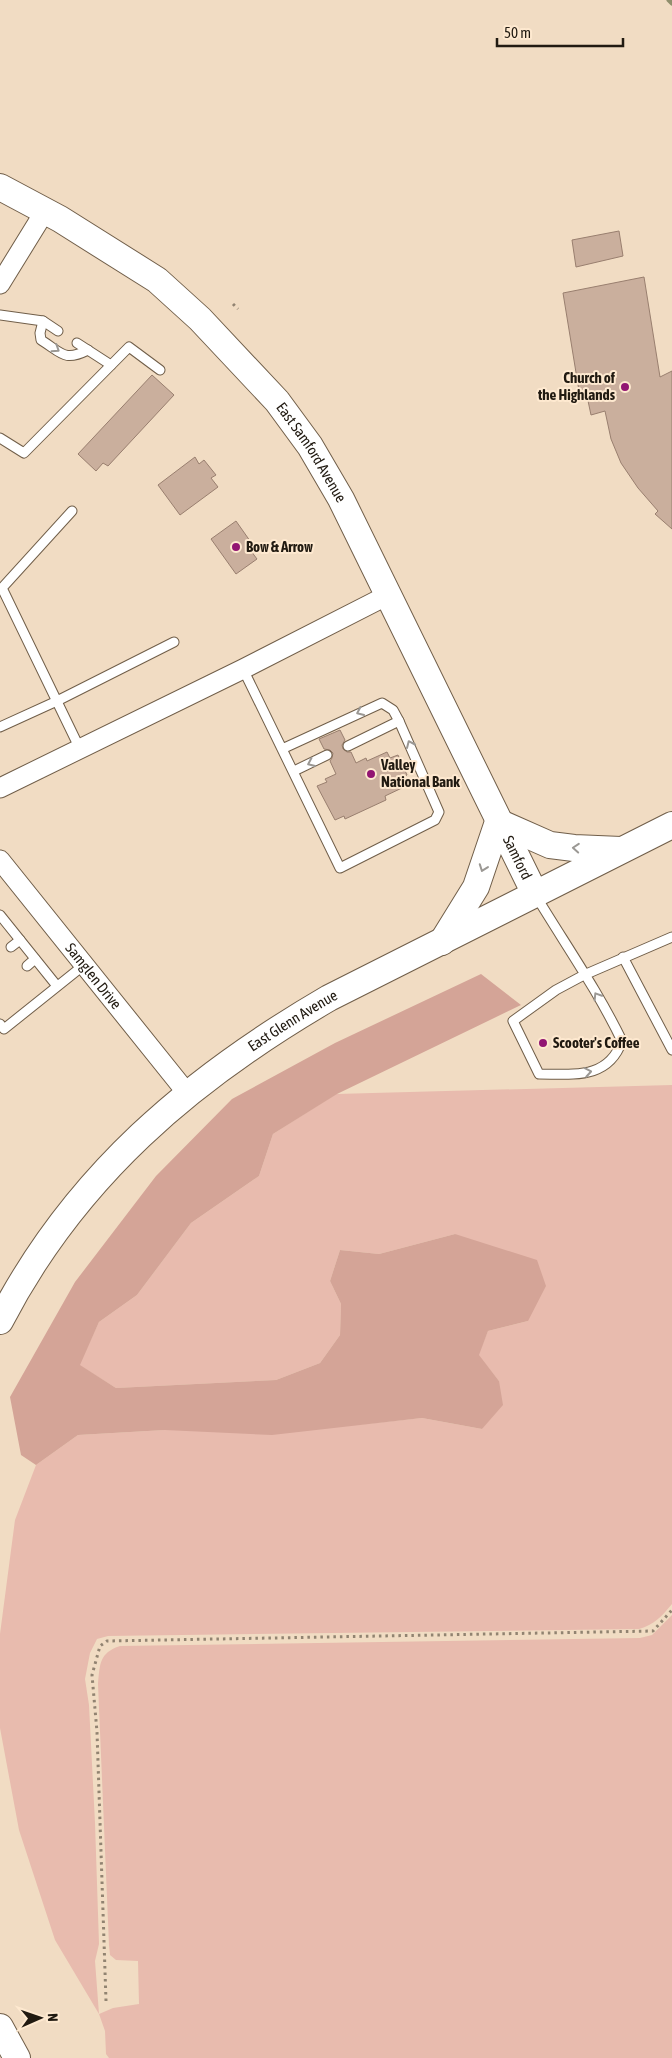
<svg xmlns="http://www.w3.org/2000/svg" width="672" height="2058" font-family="'Asap Condensed',sans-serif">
<rect width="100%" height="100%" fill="#f1dcc3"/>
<path fill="#e8bbae" d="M 672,1085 L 672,1604 C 662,1616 654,1625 639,1629 L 108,1636 L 97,1639 L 90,1653 L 85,1679 L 89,1705 L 95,1823 L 99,1944 L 95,1961 L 99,2014 L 113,2008 L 139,2004 L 138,1961 L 116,1960 L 110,1955 L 109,1945 L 98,1684 C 100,1664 99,1653 120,1646 L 640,1638 L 652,1635 L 672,1615 L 672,2058 L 109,2058 L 106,2054 L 105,2031 L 99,2014 L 55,1940 L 19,1830 L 0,1728 L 0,1634 L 15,1520 L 36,1465 L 78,1435 L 165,1430 L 355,1425 L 422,1418 L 482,1429 L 499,1381 L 478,1355 L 488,1331 L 528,1321 L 455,1234 L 379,1254 L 340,1250 L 330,1281 L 341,1304 L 340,1335 L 320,1363 L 276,1380 L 116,1388 L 79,1365 L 99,1322 L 137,1295 L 191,1223 L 259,1176 L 273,1134 L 336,1094 Z"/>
<path fill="#d4a497" d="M 481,974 L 521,1005 L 337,1094 L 273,1134 L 259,1176 L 191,1223 L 137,1295 L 99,1322 L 80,1365 L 116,1388 L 276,1380 L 320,1363 L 340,1335 L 341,1304 L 330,1281 L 340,1250 L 379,1254 L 455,1234 L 537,1260 L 546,1286 L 528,1321 L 488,1331 L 479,1355 L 499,1381 L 503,1405 L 482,1429 L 422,1418 L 272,1435 L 165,1430 L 78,1435 L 36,1465 L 21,1455 L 10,1397 L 75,1282 L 156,1176 L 232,1099 L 335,1043 Z"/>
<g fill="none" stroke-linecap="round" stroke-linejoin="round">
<path stroke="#908e6c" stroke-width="5" d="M 669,0 L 672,3"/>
</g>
<g fill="#caaf9d" stroke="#997f6f">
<path d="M 619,231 L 623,256 L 576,267 L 572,240 Z"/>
<path d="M 644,277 L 660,377 L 672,371 L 672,529 L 655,514 L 658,511 L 638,488 L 621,463 L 611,439 L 605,411 L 591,415 L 587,396 L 580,397 L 563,293 Z"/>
<path d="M 152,375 L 174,395 L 108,466 L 103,463 L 96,471 L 78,454 Z"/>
<path d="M 195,457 L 199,464 L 204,460 L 216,475 L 211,478 L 218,487 L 180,515 L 158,485 Z"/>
<path d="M 236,521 L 255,548 L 251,551 L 257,559 L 236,574 L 211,539 Z"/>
<path d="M 340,730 L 345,740 L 342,745 L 343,749 L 347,752 L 351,752 L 356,763 L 366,758 L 367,761 L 387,752 L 390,758 L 398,755 L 407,775 L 400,779 L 404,787 L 385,796 L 386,800 L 345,819 L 344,816 L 335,820 L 317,786 L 327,782 L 325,779 L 336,774 L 330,761 L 332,758 L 333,753 L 330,750 L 324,749 L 319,739 Z"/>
</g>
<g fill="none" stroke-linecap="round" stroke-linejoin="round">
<g stroke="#705e49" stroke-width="11">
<g id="lane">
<path d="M 0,315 L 43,321 L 58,331"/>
<path d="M 43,321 L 40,333 L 41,340 C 62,353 64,362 88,350"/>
<path d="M 77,343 L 111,365"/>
<path d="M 0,438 L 24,453 L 129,347 L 160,370"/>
<path d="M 72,511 L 2,588 L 80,749"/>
<path d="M 243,669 L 340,868 L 435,820 L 439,812 L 399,721 L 393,710 L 382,703 L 282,749"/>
<path d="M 0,727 L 57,701 L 174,642"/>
<path d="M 348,746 L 399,721"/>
<path d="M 294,771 L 327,755"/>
<path d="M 536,896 C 565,944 598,991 622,1041 C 608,1080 573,1074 539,1074 L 513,1021 L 556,990 L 584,975 L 672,937"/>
<path d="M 0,915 L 57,986"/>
<path d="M 11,947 L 20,940"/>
<path d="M 623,957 L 672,1050"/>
<path d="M 27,966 L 35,959"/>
<path d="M 0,1024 L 4,1029 L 84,965"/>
</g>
</g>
<g stroke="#705e49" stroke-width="21">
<g id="street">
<path d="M 0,284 L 45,211"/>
<path d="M 0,788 L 243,669 L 388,595"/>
<path id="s1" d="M 0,860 L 187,1093"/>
</g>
</g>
<g stroke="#705e49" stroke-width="28">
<g id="secondary">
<path id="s2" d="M 0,187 L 60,219 L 157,280 L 200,319 L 277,401 L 310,446 L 341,499 L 535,894"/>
<path d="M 498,822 L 550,845 L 574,848 L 621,850"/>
<path d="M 442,942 L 476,887 L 498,822"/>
<path id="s3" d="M 0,1321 C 75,1176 190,1079 329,998 L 672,825"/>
<path d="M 0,2027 L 17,2058"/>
</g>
</g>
<g stroke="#918371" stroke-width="3" stroke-dasharray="2.5 4" stroke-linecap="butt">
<path d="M 233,304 L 238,309"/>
<path d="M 106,2001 L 97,1732 L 92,1675 L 100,1646 L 107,1641 L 653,1631 L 672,1610"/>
</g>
<use href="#lane" stroke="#fff" stroke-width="9"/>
<use href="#street" stroke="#fff" stroke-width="19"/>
<use href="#secondary" stroke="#fff" stroke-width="26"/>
</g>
<defs><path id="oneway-chevron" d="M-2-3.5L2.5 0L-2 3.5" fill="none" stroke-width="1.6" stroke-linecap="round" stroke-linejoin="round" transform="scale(1.25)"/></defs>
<g stroke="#9b9894">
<use href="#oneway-chevron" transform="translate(56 349) rotate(33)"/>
<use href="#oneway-chevron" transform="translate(360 712) rotate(155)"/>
<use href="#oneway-chevron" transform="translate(410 744) rotate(-114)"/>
<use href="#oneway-chevron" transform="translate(311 763) rotate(155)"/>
<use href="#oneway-chevron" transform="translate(576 848) rotate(-176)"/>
<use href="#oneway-chevron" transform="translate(483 868) rotate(110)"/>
<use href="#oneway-chevron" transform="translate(597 996) rotate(-122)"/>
<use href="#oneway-chevron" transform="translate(588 1072) rotate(-10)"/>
</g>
<g fill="#921572" stroke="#fee9d0" stroke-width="2">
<circle cx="625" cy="387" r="5"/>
<circle cx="236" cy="547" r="5"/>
<circle cx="371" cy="774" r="5"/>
<circle cx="543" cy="1043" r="5"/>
</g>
<g text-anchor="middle" stroke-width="4" stroke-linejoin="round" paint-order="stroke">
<g font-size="15" font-weight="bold" fill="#211a11" stroke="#fee9d0" text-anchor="start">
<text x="615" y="383" text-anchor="end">Church of<tspan x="615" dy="17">the Highlands</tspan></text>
<text x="246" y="552">Bow &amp; Arrow</text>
<text x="381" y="770">Valley<tspan x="381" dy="17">National Bank</tspan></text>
<text x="553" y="1048">Scooter's Coffee</text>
</g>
<g font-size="15" fill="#211a11" stroke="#fee9d0">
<text dy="5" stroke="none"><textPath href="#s2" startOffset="415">East Samford Avenue</textPath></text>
<text dy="5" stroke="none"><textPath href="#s2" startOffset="870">Samford</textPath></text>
<text dy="5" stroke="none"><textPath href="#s1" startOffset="149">Samglen Drive</textPath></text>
<text dy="5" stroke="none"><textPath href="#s3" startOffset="425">East Glenn Avenue</textPath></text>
</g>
</g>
<g transform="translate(40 2018) rotate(88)" stroke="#fee9d0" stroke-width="4" paint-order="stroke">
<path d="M0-4L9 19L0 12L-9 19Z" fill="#211a11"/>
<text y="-8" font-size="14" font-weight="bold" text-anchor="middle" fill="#211a11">N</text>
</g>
<path d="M497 38v8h126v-8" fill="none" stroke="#211a11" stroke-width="2.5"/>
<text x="504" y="38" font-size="15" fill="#211a11" stroke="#fee9d0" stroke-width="4" paint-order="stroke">50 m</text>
</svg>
